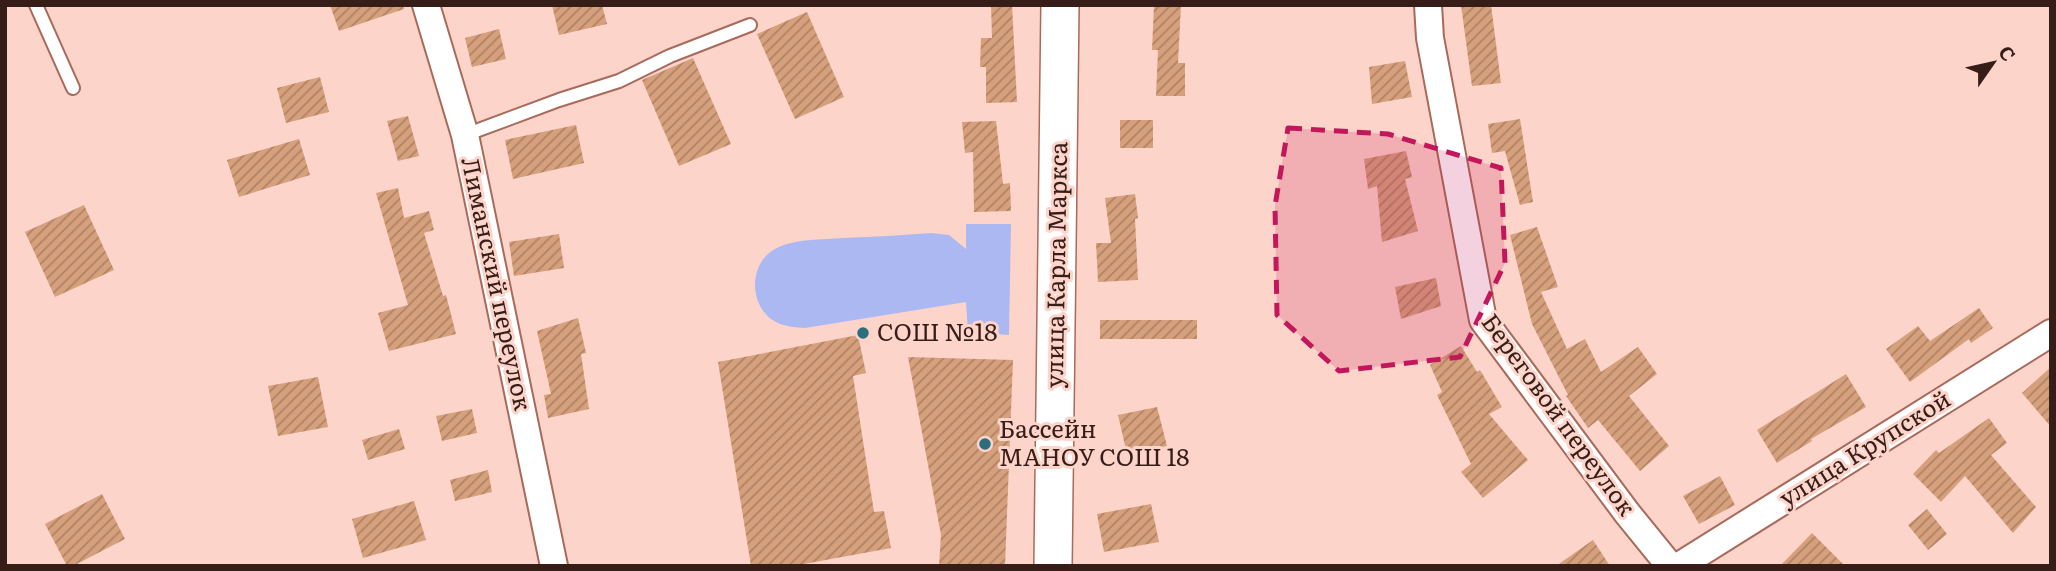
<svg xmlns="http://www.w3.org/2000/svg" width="2056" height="571" font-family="Literata,serif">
<defs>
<pattern id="building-hatch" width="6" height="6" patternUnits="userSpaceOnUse" patternTransform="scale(1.75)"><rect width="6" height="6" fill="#d6a07c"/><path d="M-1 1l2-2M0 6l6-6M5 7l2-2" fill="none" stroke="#ae8265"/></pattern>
</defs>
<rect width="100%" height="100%" fill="#fdd4ca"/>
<path fill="#acb8f1" d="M 966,224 L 1011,224 L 1009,335 L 968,332 L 966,302 L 805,328 C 785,327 770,324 760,306 C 750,286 755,260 775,249 C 795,238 822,240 844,238 C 873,237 902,235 931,233 L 949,235 L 966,249 Z"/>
<g fill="url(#building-hatch)">
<path d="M 330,5 L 403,5 L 404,9 L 339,31 Z"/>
<path d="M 552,5 L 602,5 L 607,24 L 559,35 Z"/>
<path d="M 991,5 L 1012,5 L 1017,102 L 986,103 L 986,67 L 980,67 L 981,38 L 992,38 Z"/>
<path d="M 1154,5 L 1181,5 L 1178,63 L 1185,63 L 1185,96 L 1156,96 L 1158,50 L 1152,50 Z"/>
<path d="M 1461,5 L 1491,5 L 1501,83 L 1472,86 Z"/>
<path d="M 807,12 L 844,97 L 795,119 L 757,34 Z"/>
<path d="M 499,29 L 506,59 L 472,67 L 465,38 Z"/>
<path d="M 693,58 L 731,144 L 679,166 L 642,80 Z"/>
<path d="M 1405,61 L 1412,97 L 1372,104 L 1369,67 Z"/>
<path d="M 320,77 L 329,112 L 286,123 L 277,88 Z"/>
<path d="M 408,116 L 419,156 L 398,161 L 387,121 Z"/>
<path d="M 1520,119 L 1533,202 L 1520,205 L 1505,151 L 1492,153 L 1488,124 Z"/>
<rect x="1120" y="120" width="33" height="28"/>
<path d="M 996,121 L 1003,184 L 1010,183 L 1011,211 L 974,212 L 973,152 L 965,153 L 962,122 Z"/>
<path d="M 576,125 L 584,163 L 513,179 L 505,140 Z"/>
<path d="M 299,139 L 310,175 L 239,197 L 227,160 Z"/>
<path d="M 1406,151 L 1412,177 L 1405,179 L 1418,231 L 1382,242 L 1377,186 L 1368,189 L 1364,159 Z"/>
<path d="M 398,188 L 404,218 L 429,211 L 434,230 L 424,233 L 443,296 L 446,295 L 456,334 L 389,351 L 378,313 L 408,305 L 376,193 Z"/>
<path d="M 1135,194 L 1138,218 L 1135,219 L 1138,280 L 1098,282 L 1096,243 L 1111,243 L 1105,198 Z"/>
<path d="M 84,205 L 114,270 L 55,297 L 25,232 Z"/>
<path d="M 1537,227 L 1558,287 L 1541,292 L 1567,349 L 1585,339 L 1601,372 L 1638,347 L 1657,374 L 1629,396 L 1669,446 L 1640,471 L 1598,420 L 1588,428 L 1566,396 L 1568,395 L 1532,324 L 1510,235 Z"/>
<path d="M 559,234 L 564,268 L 514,276 L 509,242 Z"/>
<path d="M 1436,278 L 1441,306 L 1401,319 L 1395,287 Z"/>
<path d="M 1979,308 L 1993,328 L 1971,343 L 1969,339 L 1910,382 L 1886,349 L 1918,326 L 1930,341 Z"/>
<path d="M 578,318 L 586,353 L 581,354 L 589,409 L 548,418 L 544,395 L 551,394 L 537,331 Z"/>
<rect x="1100" y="320" width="97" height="19"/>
<path d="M 858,335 L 866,373 L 853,376 L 874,512 L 884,511 L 891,548 L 793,566 L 751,566 L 718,362 Z"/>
<path d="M 1461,346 L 1477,372 L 1480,370 L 1502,407 L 1489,414 L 1528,460 L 1483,498 L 1461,472 L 1471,464 L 1437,395 L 1442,392 L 1430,365 Z"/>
<path d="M 908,357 L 1013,360 L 1005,566 L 939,566 L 941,535 Z"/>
<path d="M 2051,367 L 2051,427 L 2022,393 Z"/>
<path d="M 1846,374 L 1866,407 L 1811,439 L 1812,441 L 1777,463 L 1757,430 Z"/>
<path d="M 318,377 L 328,427 L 278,436 L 268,386 Z"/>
<path d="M 1157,407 L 1167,446 L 1127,454 L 1118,415 Z"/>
<path d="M 472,409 L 477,433 L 442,441 L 436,416 Z"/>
<path d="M 1989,418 L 2007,443 L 1991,455 L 2036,507 L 2013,533 L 1965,476 L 1941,502 L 1913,474 L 1936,450 L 1939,453 Z"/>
<path d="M 399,429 L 405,449 L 368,460 L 362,440 Z"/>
<path d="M 488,470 L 492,492 L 455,501 L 450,480 Z"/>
<path d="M 1720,476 L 1735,505 L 1699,524 L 1683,496 Z"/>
<path d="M 102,494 L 125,539 L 73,566 L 67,566 L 45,524 Z"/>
<path d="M 414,501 L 426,540 L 363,558 L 352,519 Z"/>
<path d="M 1151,504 L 1159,542 L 1104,552 L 1097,514 Z"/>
<path d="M 1927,509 L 1947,534 L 1928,550 L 1908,525 Z"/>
<path d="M 1812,533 L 1845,566 L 1780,566 Z"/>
<path d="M 1593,540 L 1610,566 L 1556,566 Z"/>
</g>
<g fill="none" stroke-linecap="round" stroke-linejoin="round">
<g stroke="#a76a5b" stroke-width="16">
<g id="lane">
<path d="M 36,5 L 73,88"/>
<path d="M 465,135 L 559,100 L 619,81 L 670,56 L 750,25"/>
</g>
</g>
<g stroke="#a76a5b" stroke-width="30">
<g id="street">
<path d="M 426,5 L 465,135 L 554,566"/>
<path d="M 1428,5 L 1430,38 L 1483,320 L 1627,513 L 1670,566"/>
<path d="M 1679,566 L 2051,333"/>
</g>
</g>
<g stroke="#a76a5b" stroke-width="40">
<path id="secondary" d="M 1053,566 L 1060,5"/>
</g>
<use href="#lane" stroke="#fff" stroke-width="12"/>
<use href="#street" stroke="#fff" stroke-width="26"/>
<use href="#secondary" stroke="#fff" stroke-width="37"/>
</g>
<path fill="#c2185b" fill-opacity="0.2" stroke="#c2185b" stroke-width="5" stroke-dasharray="14 9" stroke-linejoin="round" d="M 1288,128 L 1388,134 L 1501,168 L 1505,263 L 1460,357 L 1339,371 L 1277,315 L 1275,206 Z"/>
<g fill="#296f7e" stroke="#fdd4ca" stroke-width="2.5">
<circle cx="863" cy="333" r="7"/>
<circle cx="985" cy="444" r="7"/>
</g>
<g text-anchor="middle" stroke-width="6" stroke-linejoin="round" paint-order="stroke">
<g font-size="24" fill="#361d17" stroke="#fdd4ca">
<text transform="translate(1057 265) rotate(-89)" y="8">улица Карла Маркса</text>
<text transform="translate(496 284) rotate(78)" y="8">Лиманский переулок</text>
<text transform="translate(1558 415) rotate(54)" y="8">Береговой переулок</text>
<text transform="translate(1865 449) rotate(-32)" y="8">улица Крупской</text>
</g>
<g font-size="24" fill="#361d17" stroke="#fdd4ca" text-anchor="start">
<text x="877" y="341">СОШ №18</text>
<text x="999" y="438">Бассейн<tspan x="999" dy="28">МАНОУ СОШ 18</tspan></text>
</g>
</g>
<rect width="2056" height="571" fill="none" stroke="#361d17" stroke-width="14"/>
<g transform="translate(1993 63) rotate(56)" stroke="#fdd4ca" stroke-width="5" paint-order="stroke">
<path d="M0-5L12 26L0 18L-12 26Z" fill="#361d17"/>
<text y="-10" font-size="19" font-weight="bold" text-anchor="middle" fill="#361d17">С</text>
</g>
</svg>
